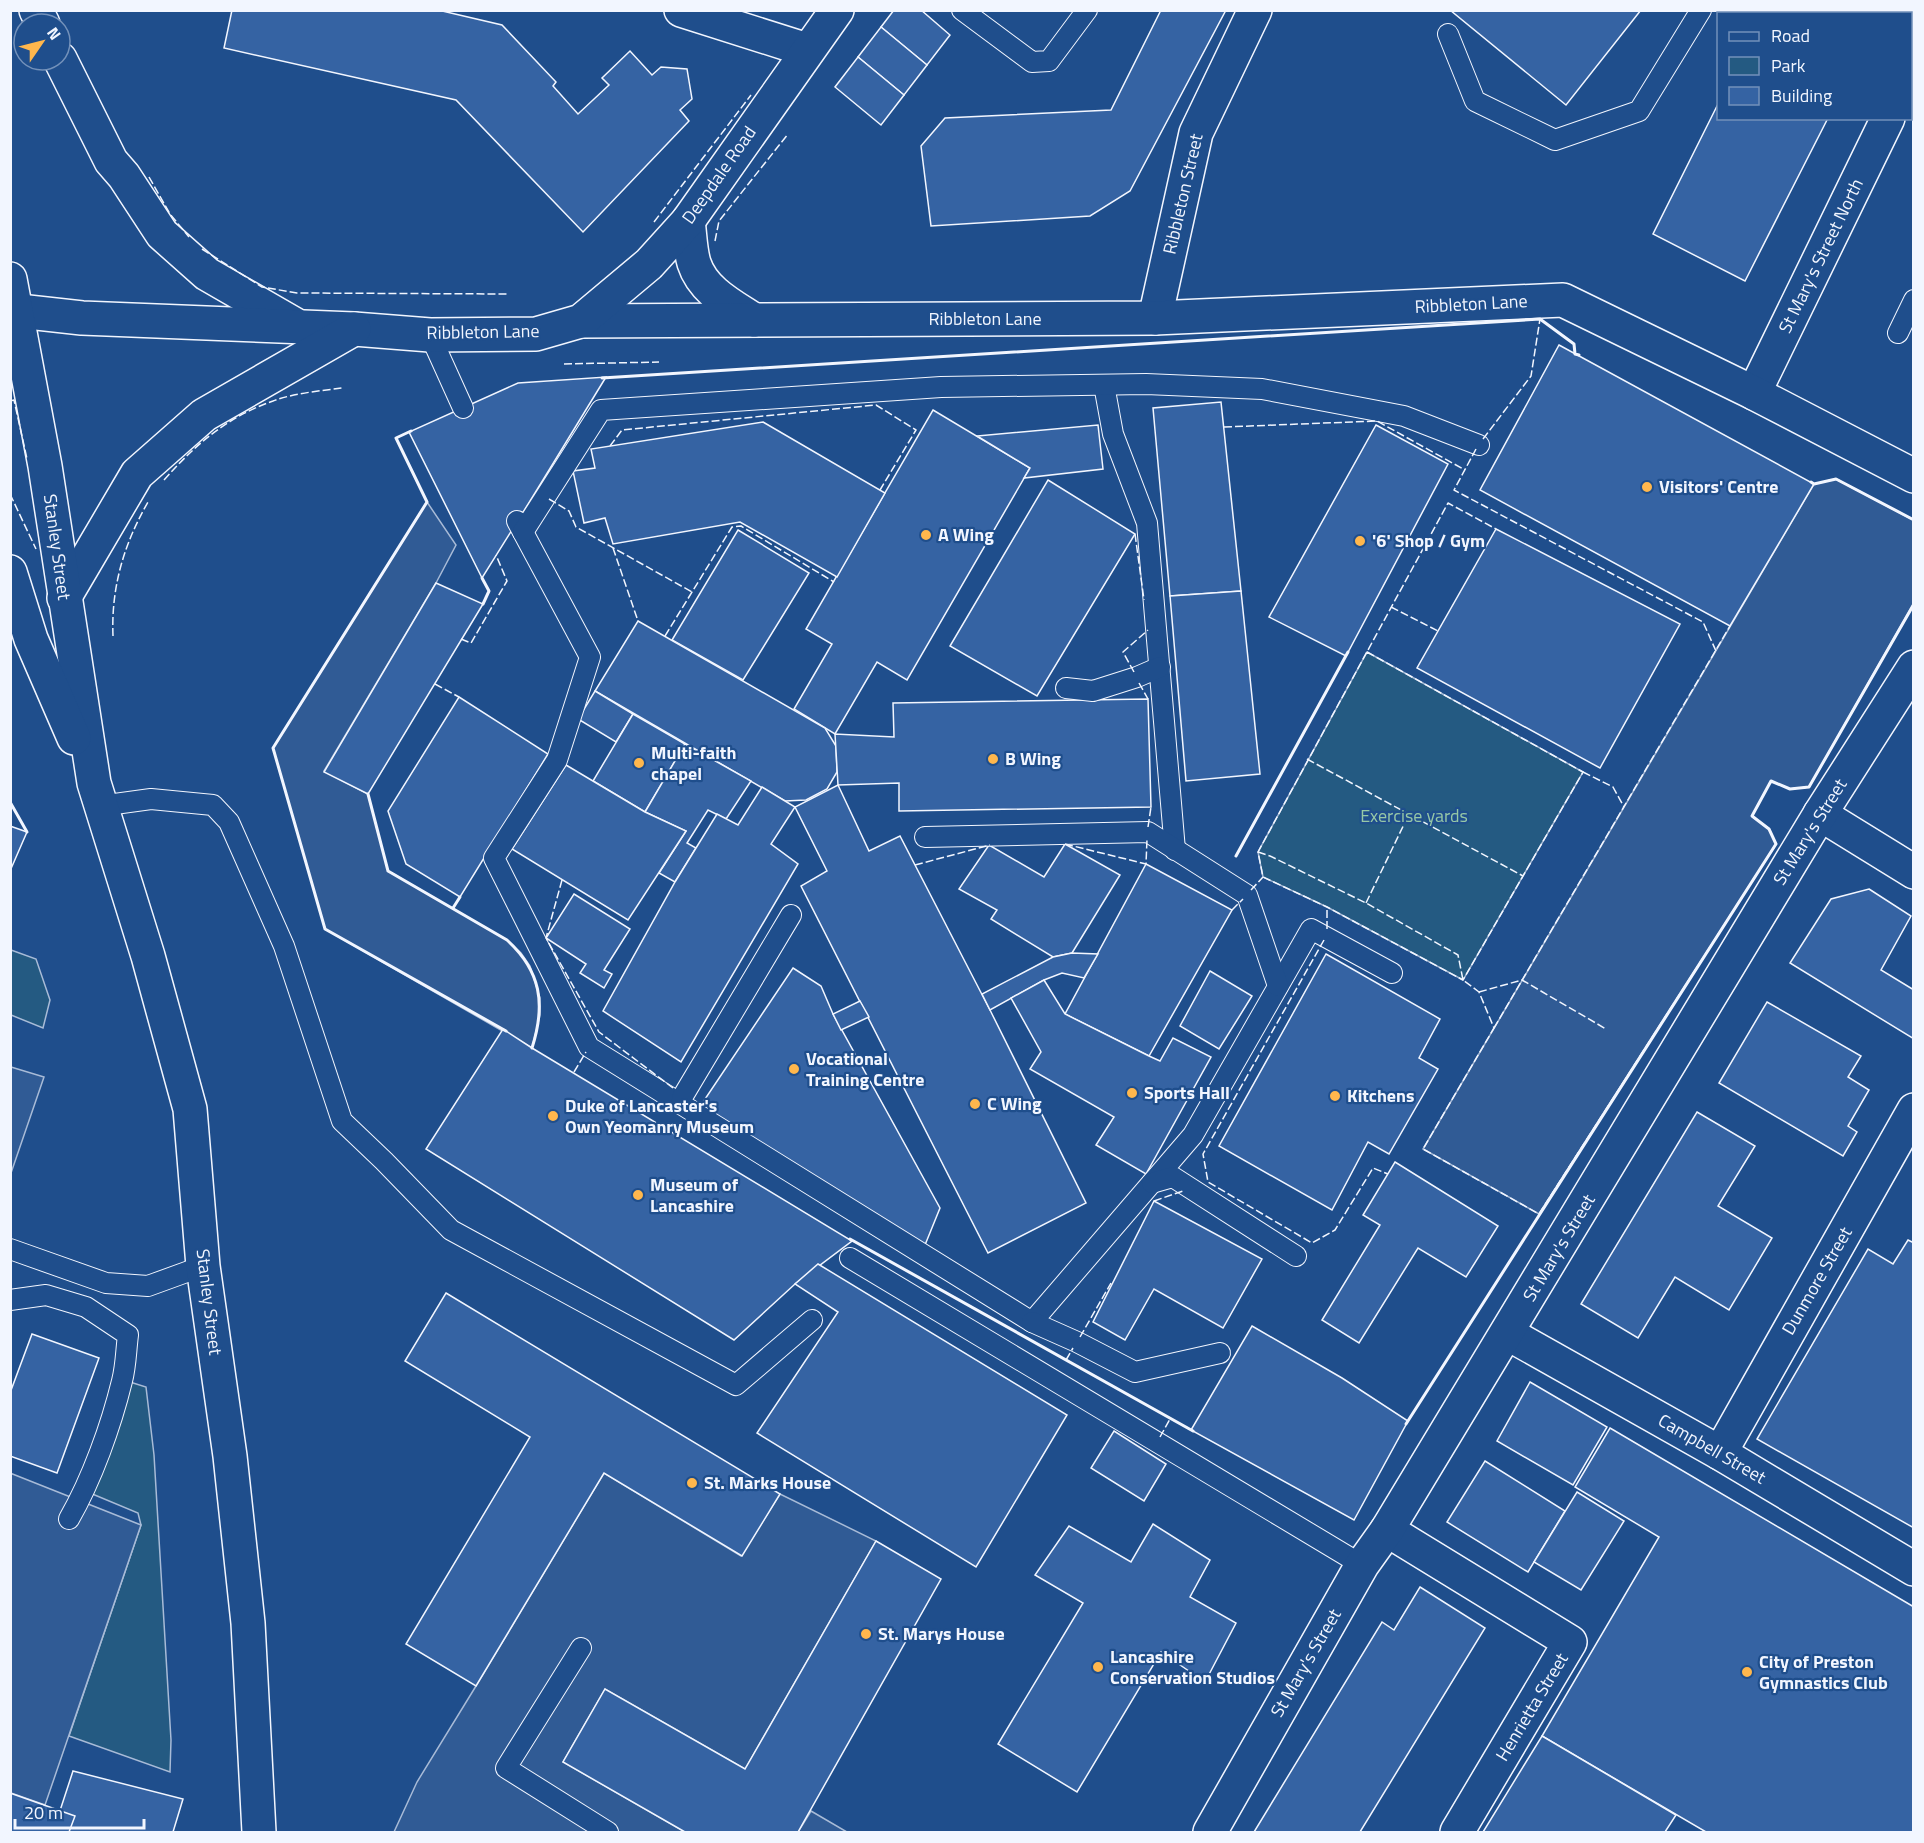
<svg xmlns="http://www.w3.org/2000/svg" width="1924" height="1843" font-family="'Titillium Web',sans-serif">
<rect width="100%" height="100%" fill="#1f4e8c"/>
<g fill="#245a82" stroke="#a8bbd7" stroke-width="1.5">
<path d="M 1367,652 L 1583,772 L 1463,980 L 1327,907 L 1263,877 L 1258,852 Z"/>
<path d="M 11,950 L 36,959 L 50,1000 L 43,1028 L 11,1015 Z"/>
<path d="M 130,1382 L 146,1387 L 154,1455 L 171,1740 L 170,1772 L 69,1736 L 141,1525 L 138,1513 L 90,1493 Z"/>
</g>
<g fill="#305b95" stroke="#a8bbd7" stroke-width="1.5">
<path d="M 1836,479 L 1913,520 L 1913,604 L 1809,787 L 1790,789 L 1771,781 L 1752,816 L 1769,829 L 1776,844 L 1539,1214 L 1423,1149 L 1814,484 Z"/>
<path d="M 427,502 L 456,545 L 436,583 L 324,771 L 368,794 L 388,871 L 507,940 L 521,953 L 530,966 L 540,998 L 540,1015 L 532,1048 L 325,929 L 273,748 Z"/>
<path d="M 11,1067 L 44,1077 L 11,1173 L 10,1067 Z"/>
<path d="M 10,1473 L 141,1525 L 45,1805 L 11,1793 Z"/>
<path d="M 604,1473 L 741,1556 L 780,1494 L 876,1541 L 745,1769 L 605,1689 L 563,1762 L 685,1832 L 394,1832 L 417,1782 L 476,1686 Z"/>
<path d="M 811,1811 L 847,1832 L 798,1832 Z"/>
</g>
<g fill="#3563a3" stroke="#f2f6ff" stroke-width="1.5">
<path d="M 232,10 L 438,10 L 502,25 L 556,82 L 553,86 L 578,114 L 609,85 L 602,78 L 630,51 L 652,75 L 661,67 L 687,69 L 692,99 L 680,110 L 689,121 L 583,232 L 456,100 L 224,48 Z"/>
<path d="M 894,10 L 921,10 L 950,35 L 927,65 L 881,27 Z"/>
<path d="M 1161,10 L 1226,10 L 1130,191 L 1090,216 L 931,226 L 921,146 L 945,118 L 1111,110 Z"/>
<path d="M 1450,10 L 1641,10 L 1566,105 Z"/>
<path d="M 881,27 L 927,65 L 904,95 L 858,57 Z"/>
<path d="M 858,57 L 904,95 L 881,125 L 835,87 Z"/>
<path d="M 1718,104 L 1718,118 L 1828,118 L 1745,281 L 1653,234 Z"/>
<path d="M 1559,345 L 1814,484 L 1730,626 L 1480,490 Z"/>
<path d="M 606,377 L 535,493 L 482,578 L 409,432 L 518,383 Z"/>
<path d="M 1221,402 L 1241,591 L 1170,596 L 1153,408 Z"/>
<path d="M 933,410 L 1030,468 L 907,680 L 877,662 L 835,734 L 794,709 L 832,644 L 806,629 Z"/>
<path d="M 763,422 L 885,493 L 837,577 L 740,522 L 613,544 L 605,518 L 584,523 L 573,471 L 595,468 L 591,449 Z"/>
<path d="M 1098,425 L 1103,469 L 1024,478 L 1030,468 L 977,436 Z"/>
<path d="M 1376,425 L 1448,464 L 1346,656 L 1269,617 Z"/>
<path d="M 1048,480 L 1135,534 L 1037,696 L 950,646 Z"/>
<path d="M 1496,529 L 1680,624 L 1600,768 L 1417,668 Z"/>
<path d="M 738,530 L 809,573 L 743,680 L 672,640 Z"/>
<path d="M 436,583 L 483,604 L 368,794 L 324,772 Z"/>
<path d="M 1241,591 L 1260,774 L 1186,781 L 1170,596 Z"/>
<path d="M 638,621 L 825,728 L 836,746 L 837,772 L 827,789 L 806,800 L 785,801 L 595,691 Z"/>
<path d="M 595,691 L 633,714 L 616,742 L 578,719 Z"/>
<path d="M 459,697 L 548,754 L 460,897 L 406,864 L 388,811 Z"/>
<path d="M 1148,699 L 1151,807 L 899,811 L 899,783 L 838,785 L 835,734 L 894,737 L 893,703 Z"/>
<path d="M 633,714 L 685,744 L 645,812 L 593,781 Z"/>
<path d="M 685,744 L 751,781 L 726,819 L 708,810 L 687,843 L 696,848 L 675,882 L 659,873 L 686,831 L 645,812 Z"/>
<path d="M 566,765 L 645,812 L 686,831 L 628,920 L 512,849 Z"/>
<path d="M 838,785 L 869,851 L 900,836 L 990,1010 L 1086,1203 L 988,1253 L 801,886 L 827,871 L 795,807 Z"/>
<path d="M 762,787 L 795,807 L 771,844 L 798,864 L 681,1062 L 603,1011 L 675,882 L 717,814 L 738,825 Z"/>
<path d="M 10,826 L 27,832 L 10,871 Z"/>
<path d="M 1065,844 L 1120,875 L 1072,953 L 1053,957 L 991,919 L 997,910 L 959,889 L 989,845 L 1044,877 Z"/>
<path d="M 1146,864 L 1232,910 L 1149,1056 L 1065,1014 Z"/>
<path d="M 1869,889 L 1911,916 L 1881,970 L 1914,990 L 1914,1039 L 1790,963 L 1831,899 Z"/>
<path d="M 574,894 L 630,929 L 604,970 L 612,974 L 604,988 L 580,973 L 586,964 L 546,938 Z"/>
<path d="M 1072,953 L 1098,954 L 1084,978 L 1062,973 L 1044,980 L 990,1010 L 982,994 L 1053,957 Z"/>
<path d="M 1326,954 L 1440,1019 L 1419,1058 L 1438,1069 L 1389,1154 L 1368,1142 L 1332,1210 L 1219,1146 Z"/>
<path d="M 793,968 L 821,986 L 833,1014 L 940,1208 L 925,1245 L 699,1108 Z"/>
<path d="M 1210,971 L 1252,996 L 1219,1049 L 1180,1026 Z"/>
<path d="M 1044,980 L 1065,1014 L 1149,1056 L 1160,1061 L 1173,1038 L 1211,1057 L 1146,1174 L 1096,1145 L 1114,1117 L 1030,1069 L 1041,1052 L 1011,998 Z"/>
<path d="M 860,1001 L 869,1017 L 841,1030 L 833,1014 Z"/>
<path d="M 1767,1002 L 1861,1056 L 1848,1077 L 1869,1090 L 1848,1126 L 1857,1132 L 1843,1156 L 1719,1083 Z"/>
<path d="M 503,1029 L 532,1048 L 852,1241 L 795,1284 L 734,1340 L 426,1149 Z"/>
<path d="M 1697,1112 L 1755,1146 L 1718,1206 L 1772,1238 L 1729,1310 L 1675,1277 L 1638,1338 L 1581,1304 Z"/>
<path d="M 1395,1162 L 1498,1226 L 1466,1277 L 1418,1248 L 1359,1343 L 1322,1320 L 1380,1225 L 1363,1215 Z"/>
<path d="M 1154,1201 L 1262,1259 L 1223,1328 L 1154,1289 L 1125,1340 L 1093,1322 Z"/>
<path d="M 1908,1240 L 1914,1243 L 1914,1528 L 1757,1439 L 1868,1249 L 1893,1264 Z"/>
<path d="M 818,1264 L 1067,1415 L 976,1567 L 757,1433 L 838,1312 L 795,1284 Z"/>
<path d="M 446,1293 L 780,1494 L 742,1556 L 604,1473 L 476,1686 L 406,1644 L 530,1437 L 405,1361 Z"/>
<path d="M 1252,1326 L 1342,1378 L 1408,1421 L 1354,1520 L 1191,1430 Z"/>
<path d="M 32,1334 L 99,1358 L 57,1473 L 10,1456 L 10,1393 Z"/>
<path d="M 1530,1382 L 1607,1427 L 1573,1485 L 1497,1441 Z"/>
<path d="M 1610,1428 L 1914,1607 L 1914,1832 L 1706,1832 L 1542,1736 L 1659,1537 L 1575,1487 Z"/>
<path d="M 1114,1431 L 1166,1464 L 1144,1501 L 1091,1468 Z"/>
<path d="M 1485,1461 L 1565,1511 L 1528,1572 L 1447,1522 Z"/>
<path d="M 1577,1492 L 1624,1521 L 1581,1590 L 1534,1562 Z"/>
<path d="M 1153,1524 L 1210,1560 L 1190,1597 L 1236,1623 L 1205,1682 L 1161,1652 L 1077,1792 L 998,1744 L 1083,1603 L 1035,1575 L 1069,1526 L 1131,1562 Z"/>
<path d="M 876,1541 L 941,1579 L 798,1832 L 685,1832 L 563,1762 L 605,1689 L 745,1769 Z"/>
<path d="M 1420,1587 L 1485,1628 L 1360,1832 L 1254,1832 L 1382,1622 L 1394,1630 Z"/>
<path d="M 1542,1736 L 1676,1815 L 1665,1832 L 1483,1832 Z"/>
<path d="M 73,1771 L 183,1799 L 173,1832 L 53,1832 Z"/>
<path d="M 10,1793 L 75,1816 L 69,1832 L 10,1832 Z"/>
</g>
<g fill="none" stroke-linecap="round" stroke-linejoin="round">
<g stroke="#f2f6ff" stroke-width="22">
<g id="lane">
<path d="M 962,10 L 1032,62 L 1049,61 L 1087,10"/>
<path d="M 1881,10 L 1886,14"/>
<path d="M 1910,28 L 1914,29"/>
<path d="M 1448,34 L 1475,101 L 1555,140 L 1639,111 L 1701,10"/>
<path d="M 1898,333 L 1914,300"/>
<path d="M 430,335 L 463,408"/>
<path d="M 1104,385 L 1113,434 L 1147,523 L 1175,850"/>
<path d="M 517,521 L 590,657 L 557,760 L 494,858 L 589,1047 L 1032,1322 L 1193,1135 L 1311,929 L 1392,973"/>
<path d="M 523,532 L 601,410 L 941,387 L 1146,384 L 1262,389 L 1404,416 L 1479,445"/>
<path d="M 1066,688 L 1093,691 L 1137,677 L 1160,667"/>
<path d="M 100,806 L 151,799 L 213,805 L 229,822 L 284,946 L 342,1121 L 384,1161 L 451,1230 L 736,1385 L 812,1320"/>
<path d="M 925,837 L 1148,832 L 1247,895 L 1278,986"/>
<path d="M 681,1104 L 683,1096 L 791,915"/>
<path d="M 1152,1183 L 1173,1177 L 1296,1256"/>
<path d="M 10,1249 L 106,1283 L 148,1286 L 203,1266"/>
<path d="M 850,1258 L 1362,1565"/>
<path d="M 10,1300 L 46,1295 L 86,1307 L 128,1335 C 126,1350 126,1366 122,1381 C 111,1426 92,1479 69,1519"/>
<path d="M 1032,1322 L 1077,1342 L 1135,1372 L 1220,1353"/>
<path d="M 581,1648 L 506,1768 L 608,1832"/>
</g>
</g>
<g stroke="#f2f6ff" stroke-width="36">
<g id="street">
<path d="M 681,10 L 807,50"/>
<path d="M 1910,73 L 1914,67"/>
<path d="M 1155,318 L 1196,133 L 1255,10"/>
<path d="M 1754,393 L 1888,118"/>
<path d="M 1820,814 L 1914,872"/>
<path d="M 1507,1333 L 1720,1453 L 1914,1569"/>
<path d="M 1720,1453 L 1914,1110"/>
<path d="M 1387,1530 L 1570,1642 L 1457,1832"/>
<path d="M 1210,1832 L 1362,1565 L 1387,1530 L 1820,814 L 1914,667"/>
</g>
</g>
<g stroke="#f2f6ff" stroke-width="36">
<g id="secondary">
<path d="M 688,221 C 690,234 690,250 694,263 C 703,291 731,305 754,320"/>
<path d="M 581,321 L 1155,318 L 1563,300 L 1754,393 L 1914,476"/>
</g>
</g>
<g stroke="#f2f6ff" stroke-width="36">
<g id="primary">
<path d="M 36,10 L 43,24"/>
<path d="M 60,59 L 111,161 L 124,176 L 162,234 L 207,274 L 294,324"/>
<path d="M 10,310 L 82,318 L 354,329 L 430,335 L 536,334 L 581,321 L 649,264 L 688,221 L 837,10"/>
<path d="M 64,598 L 137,474 L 204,415 L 354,329"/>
</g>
</g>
<g stroke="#f2f6ff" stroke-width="36">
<g id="highway">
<path d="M 10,279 L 45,466 L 94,783 L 148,956 L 190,1109 L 203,1266 L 230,1456 L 248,1623 L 259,1832"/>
<path d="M 10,572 L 31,639 L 74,738"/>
</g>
</g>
<use href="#lane" stroke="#1f4e8c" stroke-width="20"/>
<use href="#street" stroke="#1f4e8c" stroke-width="33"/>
<use href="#secondary" stroke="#1f4e8c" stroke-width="33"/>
<use href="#primary" stroke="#1f4e8c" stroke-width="33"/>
<use href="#highway" stroke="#1f4e8c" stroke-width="33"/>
<g stroke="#f2f6ff" stroke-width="1.5" stroke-dasharray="8 3" stroke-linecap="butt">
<path d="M 149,177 L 170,214 L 189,237"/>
<path d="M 654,222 L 751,95"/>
<path d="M 715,241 L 719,221 L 788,134"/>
<path d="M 202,249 L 262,287 L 297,293 L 508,294"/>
<path d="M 564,364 L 659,362"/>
<path d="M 10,401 L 14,400 L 27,459"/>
<path d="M 1224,427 L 1377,421 L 1465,470"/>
<path d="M 1483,439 L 1531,376 L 1540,319 L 1574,344 L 1575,354"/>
<path d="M 610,446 L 622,430 L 876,405 L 916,430 L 880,490"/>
<path d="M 1476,449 L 1454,490 L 1703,622 L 1716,651"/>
<path d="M 164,480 C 196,444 227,417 273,401 C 294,393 320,391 342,388"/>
<path d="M 1814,484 L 1836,479 L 1914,520"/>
<path d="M 10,494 L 36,549"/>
<path d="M 549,499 L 569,511 L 576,527 L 692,592"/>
<path d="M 1135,534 L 1144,600"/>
<path d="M 613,548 L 638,621"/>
<path d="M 1391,607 L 1438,631"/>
<path d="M 113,636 C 111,587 124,544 148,502"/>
<path d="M 665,636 L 732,527 L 741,526 L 834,582"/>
<path d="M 461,639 L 471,643 L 507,581 L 496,555"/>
<path d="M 1367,652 L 1583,772 L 1463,980 L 1327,907 L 1263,877 L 1258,852 L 1448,503 L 1496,529"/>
<path d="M 1134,672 L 1123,652 L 1148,630"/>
<path d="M 1139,683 L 1148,699"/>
<path d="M 435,684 L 459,697"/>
<path d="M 1307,759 L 1523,876"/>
<path d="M 1583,772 L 1613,787 L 1624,807"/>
<path d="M 1148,827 L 1151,807"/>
<path d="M 1065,844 L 1146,864 L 1147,839"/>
<path d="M 1258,852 L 1270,856 L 1366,903 L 1458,955 L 1463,980 L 1479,992 L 1494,1028 L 1423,1149 L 1539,1214 L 1776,844 L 1769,829 L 1752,816 L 1771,781 L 1790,789 L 1809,787 L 1914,604"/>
<path d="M 915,865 L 990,845"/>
<path d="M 562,880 L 546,938 L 599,1032 L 673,1088"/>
<path d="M 1251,890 L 1263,877"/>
<path d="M 1366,903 L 1409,814"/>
<path d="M 1232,910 L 1243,899"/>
<path d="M 1327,929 L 1327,907"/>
<path d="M 1324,940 L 1203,1154 L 1208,1182 L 1312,1243 L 1335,1230 L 1373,1168 L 1388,1174"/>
<path d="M 1479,992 L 1522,980 L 1606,1029"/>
<path d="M 1494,1028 L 1730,626"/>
<path d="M 574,1072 L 586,1052"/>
<path d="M 1154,1201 L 1183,1191"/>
<path d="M 1080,1337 L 1111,1283"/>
<path d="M 1066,1360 L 1073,1348"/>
<path d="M 1160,1437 L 1170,1419"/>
</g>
<g stroke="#f2f6ff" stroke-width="3">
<path d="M 602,378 L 1540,319 L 1574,344 L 1575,354 L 1579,355"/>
<path d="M 411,431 L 396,438 L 427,502 L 273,748 L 325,929 L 506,1031"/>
<path d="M 1811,482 L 1814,484 L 1836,479 L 1914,520"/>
<path d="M 482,578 L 489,591 L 483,604"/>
<path d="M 368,794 L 388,871 L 507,940 C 541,971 546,1004 532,1048"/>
<path d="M 10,802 L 27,832"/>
<path d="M 1236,856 L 1348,652"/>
<path d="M 453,908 L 460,897"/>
<path d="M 850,1239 L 1193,1431"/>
<path d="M 1406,1424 L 1776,844 L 1769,829 L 1752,816 L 1771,781 L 1790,789 L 1809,787 L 1914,604"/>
</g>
</g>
<g fill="#ffb74d" stroke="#1f4e8c" stroke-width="2">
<circle cx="1647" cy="487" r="6"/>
<circle cx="926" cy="535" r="6"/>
<circle cx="1360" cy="541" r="6"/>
<circle cx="993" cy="759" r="6"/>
<circle cx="639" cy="763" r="6"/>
<circle cx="794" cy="1069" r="6"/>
<circle cx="1132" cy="1093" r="6"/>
<circle cx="1335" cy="1096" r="6"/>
<circle cx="975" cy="1104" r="6"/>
<circle cx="553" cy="1116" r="6"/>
<circle cx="638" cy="1195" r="6"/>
<circle cx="692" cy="1483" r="6"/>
<circle cx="866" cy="1634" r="6"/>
<circle cx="1098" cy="1667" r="6"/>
<circle cx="1747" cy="1672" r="6"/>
</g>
<g text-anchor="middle" stroke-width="4.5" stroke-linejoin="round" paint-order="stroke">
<g font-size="18" fill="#f2f6ff" stroke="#1f4e8c">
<text transform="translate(719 175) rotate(-55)" y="6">Deepdale Road</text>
<text transform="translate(1183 194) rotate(-77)" y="6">Ribbleton Street</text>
<text transform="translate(1821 256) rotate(-64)" y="6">St Mary's Street North</text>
<text transform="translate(1471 304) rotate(-3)" y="6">Ribbleton Lane</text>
<text x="985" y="325">Ribbleton Lane</text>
<text transform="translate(483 332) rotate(-1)" y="6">Ribbleton Lane</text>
<text transform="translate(57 547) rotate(82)" y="6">Stanley Street</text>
<text transform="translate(1810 832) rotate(-58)" y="6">St Mary's Street</text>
<text transform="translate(1559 1248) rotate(-59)" y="6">St Mary's Street</text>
<text transform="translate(1817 1281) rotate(-60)" y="6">Dunmore Street</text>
<text transform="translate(209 1302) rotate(83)" y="6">Stanley Street</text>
<text transform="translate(1712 1449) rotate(30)" y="6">Campbell Street</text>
<text transform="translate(1306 1663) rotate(-60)" y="6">St Mary's Street</text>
<text transform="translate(1532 1707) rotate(-59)" y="6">Henrietta Street</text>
</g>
<g font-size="18" font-weight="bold" fill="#f2f6ff" stroke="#1f4e8c" text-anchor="start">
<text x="1659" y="493">Visitors' Centre</text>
<text x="938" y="541">A Wing</text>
<text x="1372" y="547">'6' Shop / Gym</text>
<text x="651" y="759">Multi-faith<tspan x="651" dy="21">chapel</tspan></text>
<text x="1005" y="765">B Wing</text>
<text x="806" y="1065">Vocational<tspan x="806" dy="21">Training Centre</tspan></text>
<text x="1144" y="1099">Sports Hall</text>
<text x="1347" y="1102">Kitchens</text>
<text x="987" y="1110">C Wing</text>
<text x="565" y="1112">Duke of Lancaster's<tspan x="565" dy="21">Own Yeomanry Museum</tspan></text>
<text x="650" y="1191">Museum of<tspan x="650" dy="21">Lancashire</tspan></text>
<text x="704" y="1489">St. Marks House</text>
<text x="878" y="1640">St. Marys House</text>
<text x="1110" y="1663">Lancashire<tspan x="1110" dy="21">Conservation Studios</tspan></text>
<text x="1759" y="1668">City of Preston<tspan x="1759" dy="21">Gymnastics Club</tspan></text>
</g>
<g font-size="18" fill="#97c8a6" stroke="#1f4e8c">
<text x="1414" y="822">Exercise yards</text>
</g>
</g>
<rect width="1924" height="1843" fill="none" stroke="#f2f6ff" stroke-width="24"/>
<rect x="1717" y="12" width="195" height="108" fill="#1f4e8c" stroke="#7391ba" stroke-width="1.5"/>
<rect x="1729" y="32" width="30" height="9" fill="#1f4e8c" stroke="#7391ba" stroke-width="1.5"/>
<text x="1771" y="42" font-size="18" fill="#f2f6ff">Road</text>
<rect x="1729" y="57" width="30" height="18" fill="#245a82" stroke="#7391ba" stroke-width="1.5"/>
<text x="1771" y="72" font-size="18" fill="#f2f6ff">Park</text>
<rect x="1729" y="87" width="30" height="18" fill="#3563a3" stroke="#7391ba" stroke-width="1.5"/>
<text x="1771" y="102" font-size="18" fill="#f2f6ff">Building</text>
<g transform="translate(42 42) rotate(55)"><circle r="28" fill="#1f4e8c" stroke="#7391ba" stroke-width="1.5"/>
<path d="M0-4.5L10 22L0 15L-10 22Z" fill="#ffb74d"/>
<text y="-9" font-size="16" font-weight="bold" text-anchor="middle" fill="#f2f6ff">N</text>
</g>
<path d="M15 1819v9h129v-9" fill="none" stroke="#f2f6ff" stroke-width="3"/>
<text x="24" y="1819" font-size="18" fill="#f2f6ff" stroke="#1f4e8c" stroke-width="4.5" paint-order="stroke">20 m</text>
</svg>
